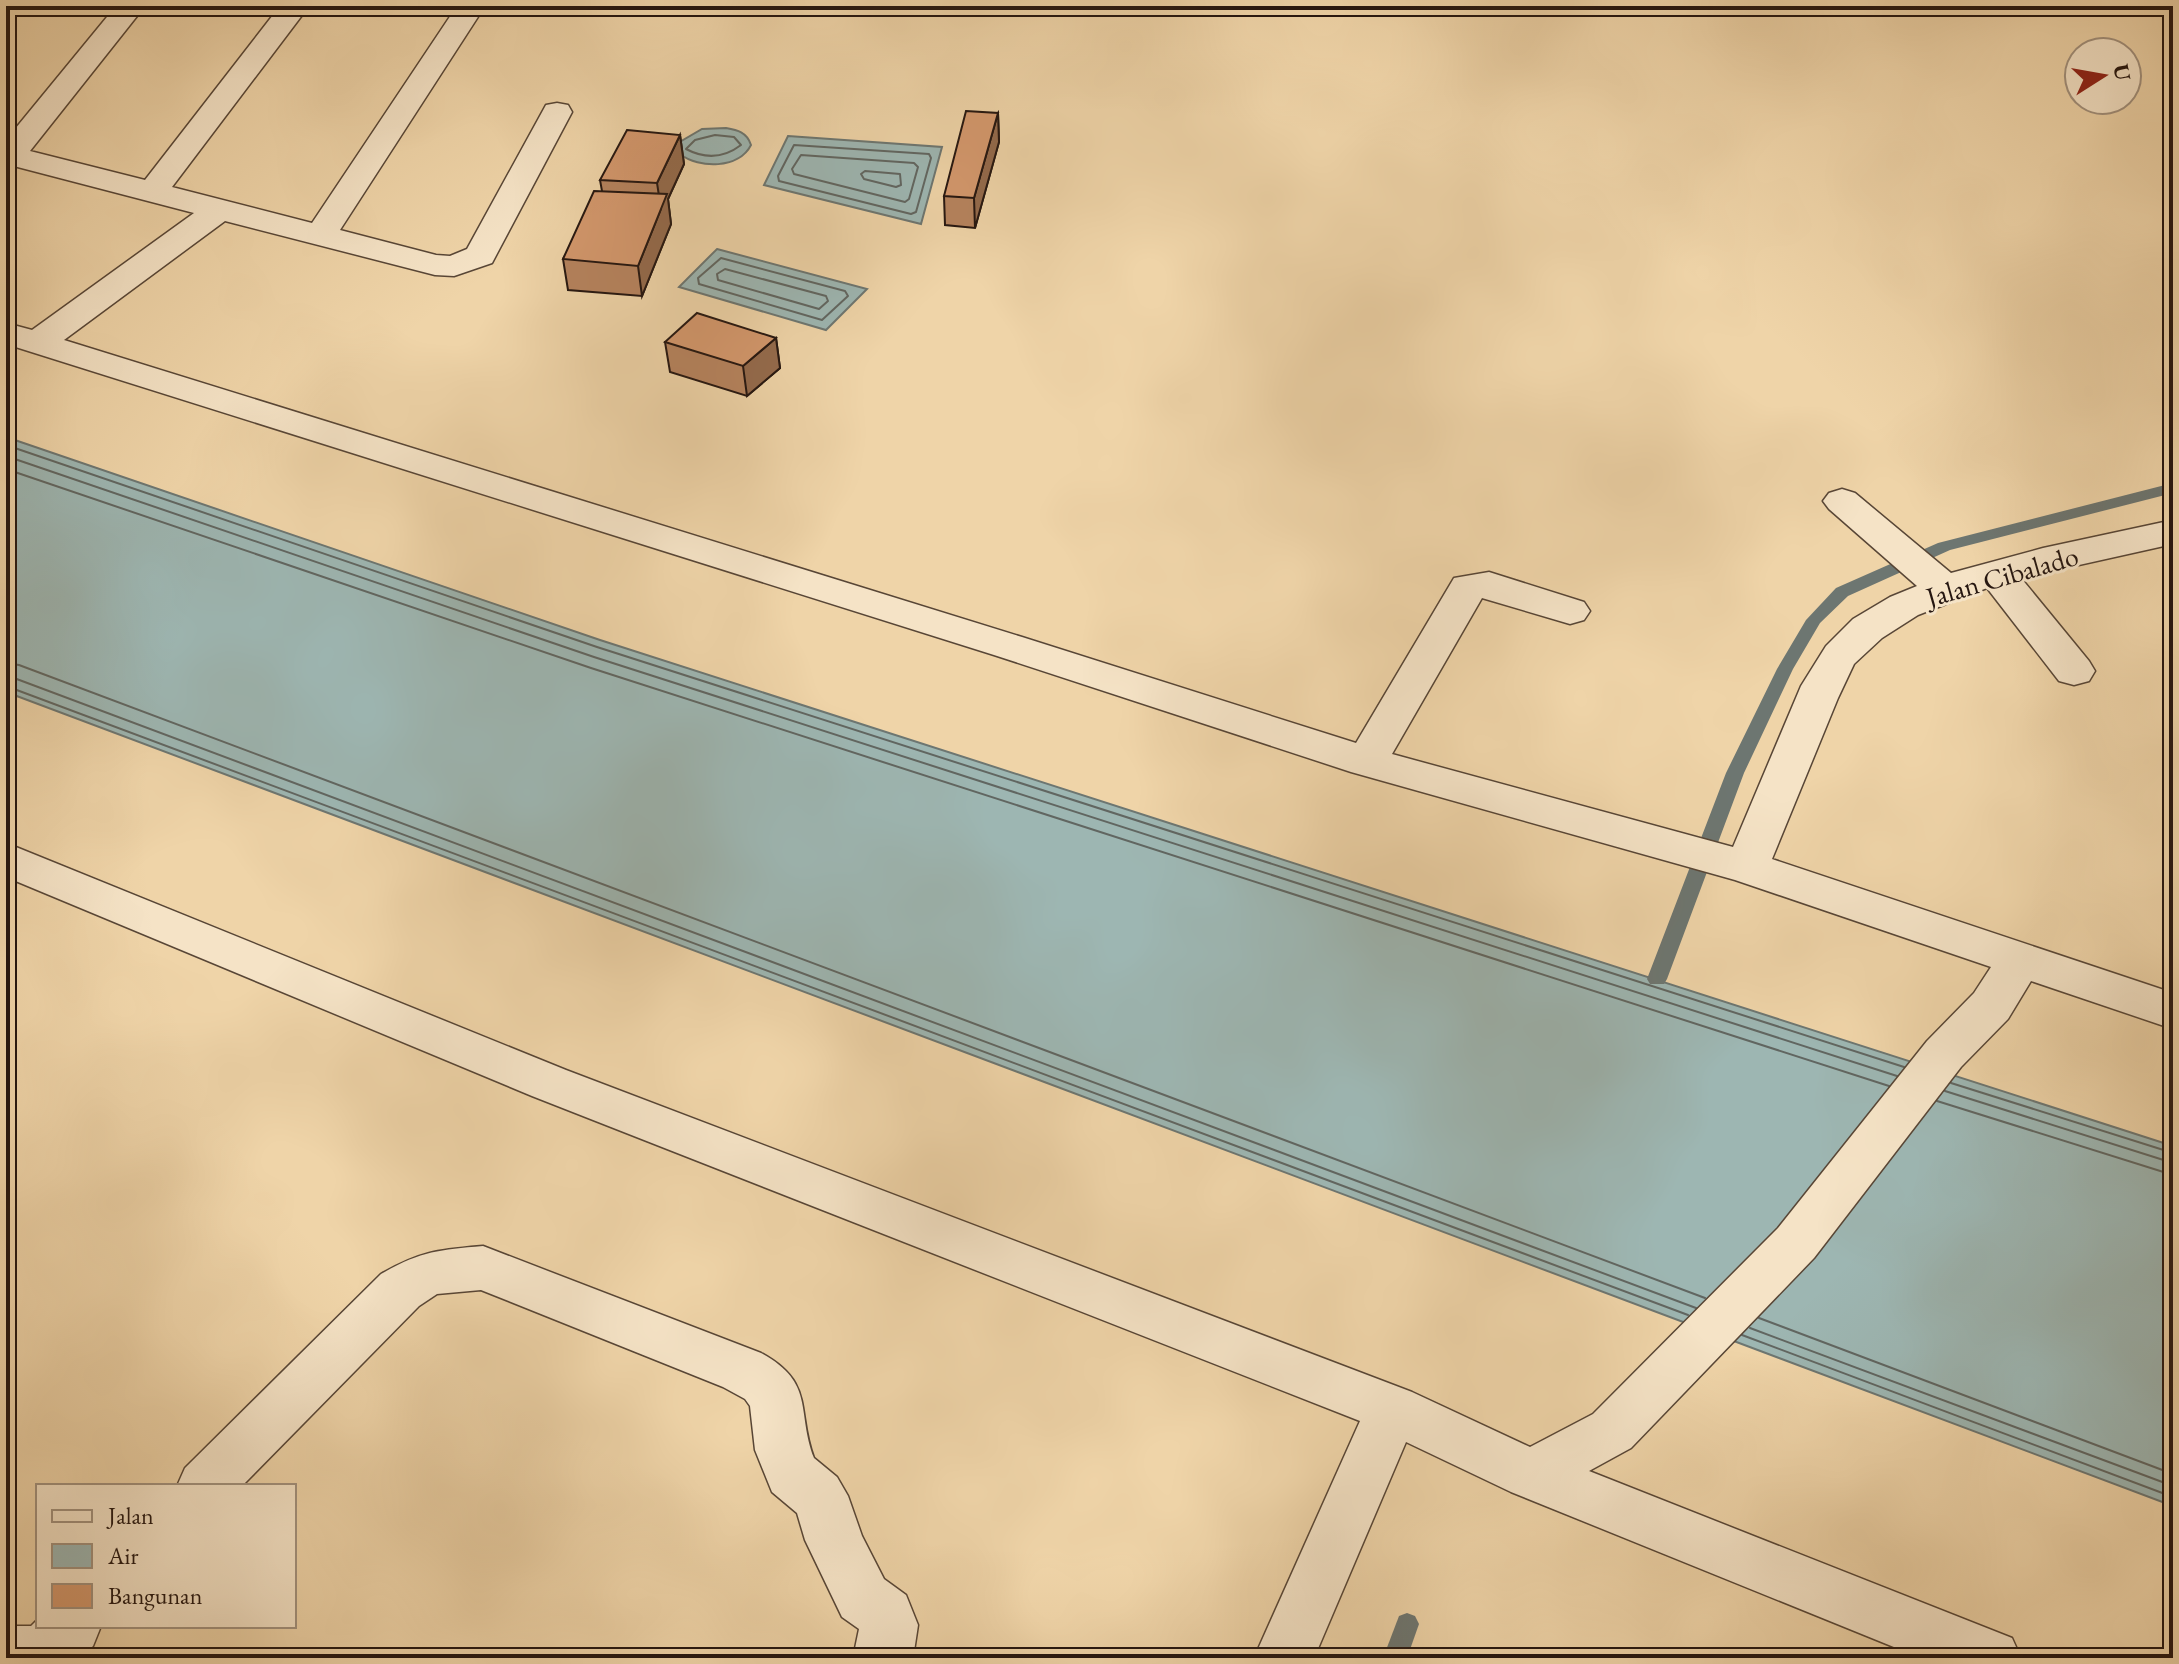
<svg xmlns="http://www.w3.org/2000/svg" width="2179" height="1664" font-family="'EB Garamond',serif">
<rect width="100%" height="100%" fill="#efd4a8"/>
<filter id="stains"><feTurbulence type="fractalNoise" baseFrequency=".0025" numOctaves="4"/><feColorMatrix values="0 0 0 0 .2 0 0 0 0 .09 0 0 0 0 .02 0 0 0 .5 -.17"/></filter>
<radialGradient id="worn" r=".72"><stop offset=".6" stop-color="#630" stop-opacity="0"/><stop offset="1" stop-color="#630" stop-opacity=".3"/></radialGradient>
<g fill="#9db6b2" stroke="#6d7671" stroke-width="2">
<path d="M 726,128 C 737,130 747,132 751,145 C 739,169 699,169 680,154 L 678,143 L 702,129 Z"/>
<path d="M 788,136 L 942,147 L 921,224 L 764,185 Z"/>
<path d="M 717,249 L 867,289 L 826,330 L 679,287 Z"/>
<path d="M 6,437 L 600,640 L 2173,1146 L 2173,1506 L 6,692 Z"/>
</g>
<g fill="none" stroke-linecap="round" stroke-linejoin="round">
<g stroke="#616661" stroke-width="2">
<path d="M 715,135 L 734,137 L 741,145 C 724,158 705,159 686,149 L 695,140 Z"/>
<path d="M 794,145 L 929,154 L 931,158 L 916,212 L 911,214 L 779,181 L 778,176 Z"/>
<path d="M 801,155 L 914,163 L 918,167 L 909,199 L 905,202 L 794,174 L 792,169 Z"/>
<path d="M 865,171 L 900,174 L 901,185 L 896,187 L 864,179 L 861,174 Z"/>
<path d="M 721,258 L 845,291 L 848,296 L 822,320 L 699,284 L 698,278 Z"/>
<path d="M 725,269 L 826,296 L 828,301 L 819,309 L 718,280 L 717,274 Z"/>
<path d="M 6,445 L 597,647 L 1904,1067"/>
<path d="M 6,456 L 594,657 L 1897,1076"/>
<path d="M 6,469 L 591,668 L 1889,1086"/>
<path d="M 6,663 L 19,665 L 1705,1298"/>
<path d="M 6,675 L 1696,1308"/>
<path d="M 6,686 L 1688,1315"/>
<path d="M 1951,1083 L 2173,1153"/>
<path d="M 1945,1091 L 2173,1163"/>
<path d="M 1937,1101 L 2173,1175"/>
<path d="M 1759,1318 L 2173,1474"/>
<path d="M 1750,1328 L 2173,1486"/>
<path d="M 1742,1335 L 2173,1497"/>
</g>
<g fill="#6d7671" fill-rule="evenodd">
<path d="M 2173,483 L 2173,493 L 1950,550 L 1848,596 L 1820,623 L 1793,669 L 1744,773 L 1667,979 L 1664,984 L 1650,984 L 1647,979 L 1726,773 L 1777,669 L 1806,620 L 1836,588 L 1938,543 Z"/>
<path d="M 1407,1613 L 1415,1616 L 1419,1624 L 1407,1658 L 1383,1658 L 1399,1616 Z"/>
</g>
<g stroke="#584636" stroke-width="3">
<g id="minor">
<path d="M 116,6 L 145,6 L 30,151 L 145,180 L 280,6 L 309,6 L 172,187 L 312,223 L 457,6 L 485,6 L 340,230 L 436,255 L 450,256 L 467,249 L 546,105 L 557,103 L 568,105 L 572,112 L 492,263 L 454,276 L 435,275 L 225,221 L 64,340 L 1022,637 L 1356,743 L 1454,578 L 1489,572 L 1584,602 L 1590,611 L 1584,620 L 1570,624 L 1482,598 L 1392,754 L 1733,847 L 1801,686 L 1826,646 L 1853,619 L 1890,597 L 1917,586 L 1829,509 L 1823,501 L 1829,493 L 1842,489 L 1855,493 L 1951,573 L 2043,548 L 2173,520 L 2173,544 L 2021,578 L 2089,661 L 2095,671 L 2089,681 L 2074,685 L 2059,681 L 1987,588 L 1918,615 L 1882,638 L 1854,664 L 1838,698 L 1772,859 L 2173,993 L 2173,1029 L 2031,981 L 2008,1019 L 1961,1067 L 1814,1258 L 1631,1448 L 1589,1471 L 2012,1638 L 2021,1658 L 1921,1658 L 1511,1492 L 1406,1442 L 1314,1658 L 1254,1658 L 1360,1421 L 532,1096 L 6,877 L 6,843 L 566,1070 L 1412,1392 L 1530,1447 L 1593,1414 L 1778,1228 L 1927,1041 L 1974,993 L 1991,967 L 1735,880 L 1351,772 L 994,655 L 6,344 L 6,323 L 32,330 L 194,213 L 6,164 L 6,140 Z"/>
<path d="M 483,1246 L 761,1353 C 816,1383 796,1411 814,1458 L 837,1477 L 848,1496 L 862,1536 L 884,1579 L 906,1595 L 918,1625 L 913,1658 L 853,1658 L 859,1629 L 842,1617 L 805,1540 L 797,1513 L 772,1492 L 755,1450 L 750,1406 L 745,1399 L 723,1387 L 481,1290 L 437,1294 L 419,1306 L 242,1486 L 177,1486 L 185,1468 L 381,1274 C 421,1251 438,1250 483,1246 Z"/>
<path d="M 38,1619 L 38,1626 L 101,1626 L 93,1646 L 81,1658 L 6,1658 L 6,1626 L 31,1626 Z"/>
</g>
</g>
<use href="#minor" fill="#f5e3c6" fill-rule="evenodd"/>
</g>
<g fill="#b6835e" stroke="#251610" stroke-width="2">
<path d="M 998,113 L 999,142 L 975,228 L 945,225 L 944,196 Z"/>
<path d="M 680,135 L 684,164 L 668,199 L 671,224 L 642,296 L 568,290 L 563,259 L 602,191 L 600,180 Z"/>
<path d="M 776,338 L 780,368 L 747,396 L 670,372 L 665,342 Z"/>
</g>
<g fill="#946a4c" stroke="#251610" stroke-width="2">
<path d="M 998,113 L 999,142 L 975,228 L 974,198 Z"/>
<path d="M 680,135 L 684,164 L 668,199 L 671,224 L 642,296 L 638,266 L 661,209 L 657,183 Z"/>
<path d="M 776,338 L 780,368 L 747,396 L 743,366 Z"/>
</g>
<g fill="#d4986d" stroke="#251610" stroke-width="2">
<path d="M 966,111 L 998,113 L 974,198 L 944,196 Z"/>
<path d="M 627,130 L 680,135 L 657,183 L 600,180 Z"/>
<path d="M 594,191 L 667,194 L 638,266 L 563,259 Z"/>
<path d="M 697,313 L 776,338 L 743,366 L 665,342 Z"/>
</g>
<g text-anchor="middle" stroke-width="6" stroke-linejoin="round" paint-order="stroke">
<g font-size="28" fill="#251610" stroke="#f5e3c6">
<text transform="translate(2002 576) rotate(-16)" y="10">Jalan Cibalado</text>
</g>
</g>
<rect width="2179" height="1664" fill="none" stroke="#efd4a8" stroke-width="32"/>
<rect x="8" y="8" width="2163" height="1648" fill="none" stroke="#251610" stroke-width="4"/>
<rect x="16" y="16" width="2147" height="1632" fill="none" stroke="#251610" stroke-width="2"/>
<rect x="36" y="1484" width="260" height="144" fill="#f5e3c6" stroke="#a2917d" stroke-width="2"/>
<rect x="52" y="1510" width="40" height="12" fill="#f5e3c6" stroke="#a2917d" stroke-width="2"/>
<text x="108" y="1524" font-size="24" fill="#251610">Jalan</text>
<rect x="52" y="1544" width="40" height="24" fill="#9db6b2" stroke="#a2917d" stroke-width="2"/>
<text x="108" y="1564" font-size="24" fill="#251610">Air</text>
<rect x="52" y="1584" width="40" height="24" fill="#d4986d" stroke="#a2917d" stroke-width="2"/>
<text x="108" y="1604" font-size="24" fill="#251610">Bangunan</text>
<g transform="translate(2103 76) rotate(79)"><circle r="38" fill="#f5e3c6" stroke="#a2917d" stroke-width="2"/>
<path d="M0-6L14 30L0 20L-14 30Z" fill="#8f2418"/>
<text y="-12" font-size="22" font-weight="bold" text-anchor="middle" fill="#251610">U</text>
</g>
<rect width="100%" height="100%" filter="url(#stains)"/>
<rect width="100%" height="100%" fill="url(#worn)"/>
</svg>
